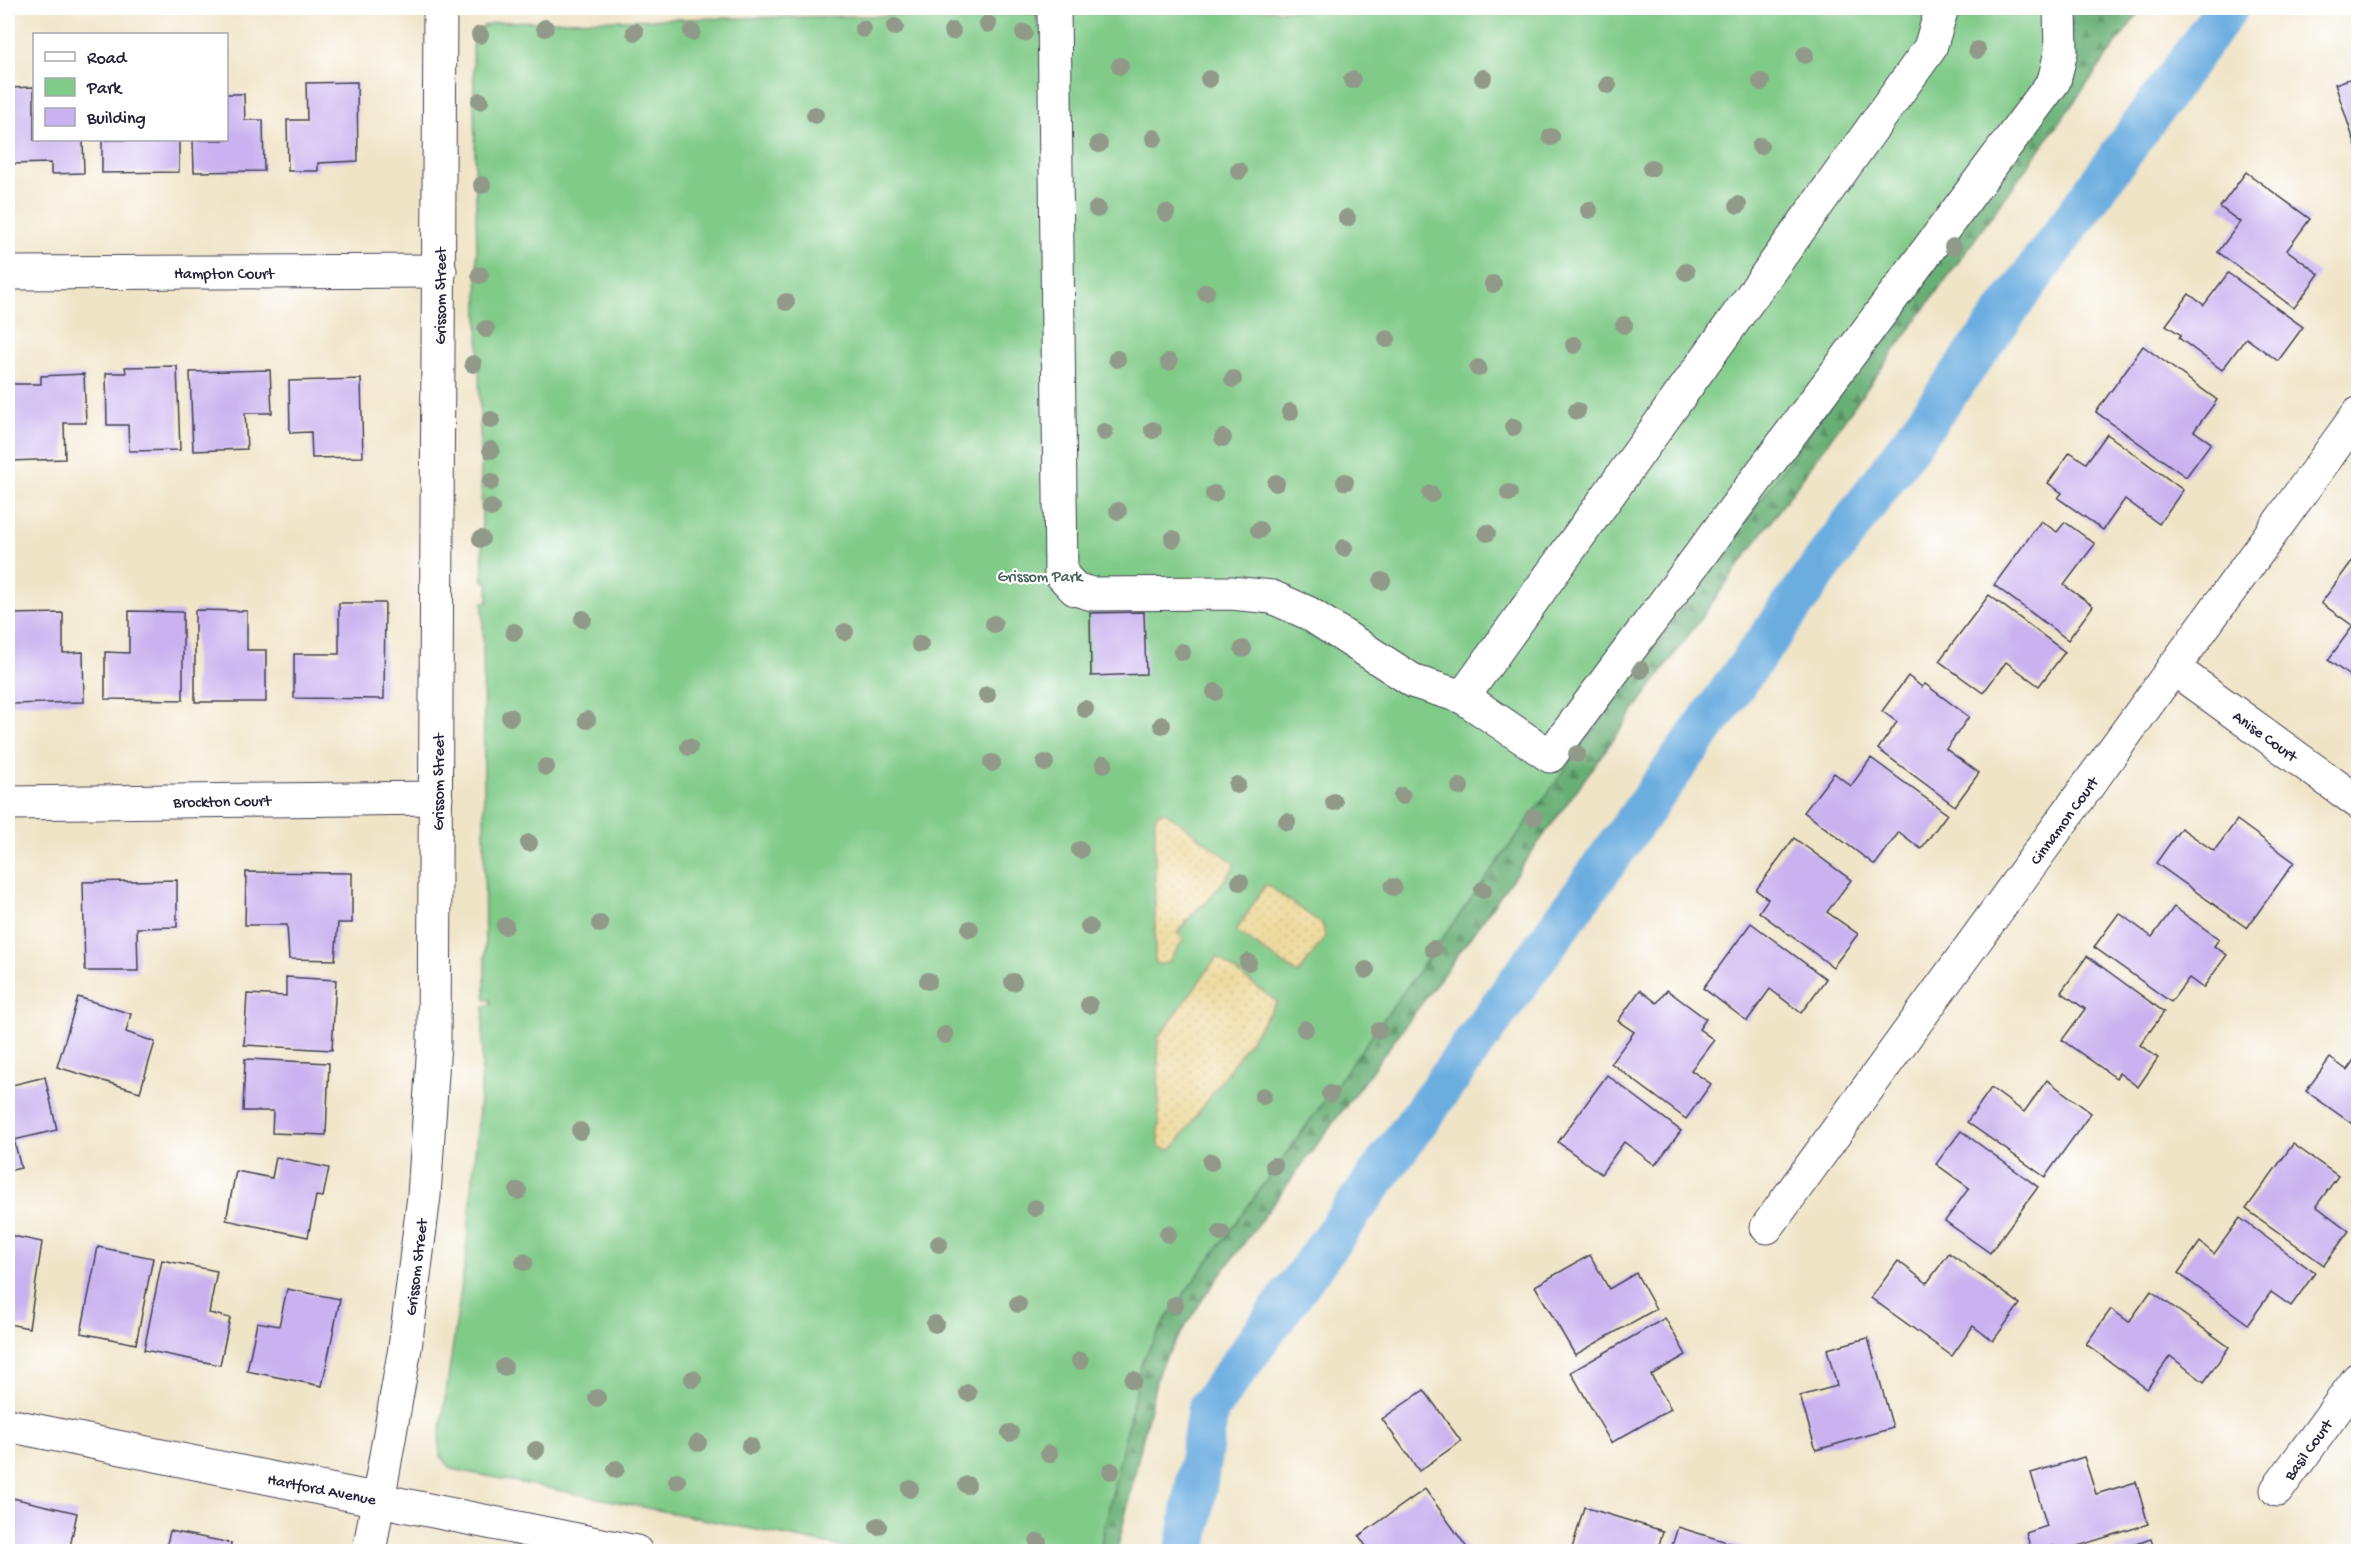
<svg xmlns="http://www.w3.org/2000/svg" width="2366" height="1559" font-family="'Gochi Hand',sans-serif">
<defs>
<pattern id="forest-firs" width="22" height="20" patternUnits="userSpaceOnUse" patternTransform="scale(1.5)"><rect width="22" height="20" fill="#68af75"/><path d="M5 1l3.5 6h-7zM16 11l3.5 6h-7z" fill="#558e61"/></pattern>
<pattern id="sand-dots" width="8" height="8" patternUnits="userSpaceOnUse" patternTransform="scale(1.5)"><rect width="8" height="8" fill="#eeda9e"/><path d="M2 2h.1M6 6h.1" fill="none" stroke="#ccbb89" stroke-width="1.8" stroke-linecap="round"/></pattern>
</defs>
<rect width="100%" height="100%" fill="#fff"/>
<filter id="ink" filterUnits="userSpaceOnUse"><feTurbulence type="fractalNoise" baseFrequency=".0167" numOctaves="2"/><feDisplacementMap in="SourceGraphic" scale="12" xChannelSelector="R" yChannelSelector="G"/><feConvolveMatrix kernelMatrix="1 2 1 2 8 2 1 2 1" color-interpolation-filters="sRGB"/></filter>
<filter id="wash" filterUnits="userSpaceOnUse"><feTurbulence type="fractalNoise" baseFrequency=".008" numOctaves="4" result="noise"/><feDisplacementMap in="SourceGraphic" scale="24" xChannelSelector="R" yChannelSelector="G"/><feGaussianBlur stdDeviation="1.35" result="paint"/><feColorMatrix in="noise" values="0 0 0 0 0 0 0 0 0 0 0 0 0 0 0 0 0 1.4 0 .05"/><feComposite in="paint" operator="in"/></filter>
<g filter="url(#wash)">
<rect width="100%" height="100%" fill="#f0e4c7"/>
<path fill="#81cb89" stroke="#527662" stroke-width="1.5" d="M 1483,8 L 1915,8 L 1915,14 L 2132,12 L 1143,1371 L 1107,1551 L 862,1551 L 452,1469 L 440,1455 L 439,1441 L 466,1255 L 481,1087 L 484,1006 L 491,1005 L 491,1000 L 485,1000 L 483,602 L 488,602 L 488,582 L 483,581 L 473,45 C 476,29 482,24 499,22 L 1037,13 L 1037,23 L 1067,23 L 1068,12 Z"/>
<path fill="url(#forest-firs)" stroke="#456858" stroke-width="1.5" d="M 2070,8 L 2142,8 L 1453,961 L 1204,1297 L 1162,1363 L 1157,1377 L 1117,1551 L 1099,1552 L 1142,1361 L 1168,1316 L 1991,183 Z"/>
<g fill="url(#sand-dots)" stroke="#887e6c" stroke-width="1.5">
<path d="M 1164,811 L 1234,863 L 1233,869 L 1204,906 L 1201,905 L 1177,933 L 1184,939 L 1169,961 L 1160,965 L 1155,961 L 1155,819 L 1157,814 Z"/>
<path d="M 1266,884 L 1323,925 L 1325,937 L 1298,974 L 1236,931 Z"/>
<path d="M 1217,957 L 1277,1002 L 1175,1146 L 1170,1150 L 1159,1147 L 1158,1038 Z"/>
</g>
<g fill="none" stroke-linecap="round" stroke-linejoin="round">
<path stroke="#6cade0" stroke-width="42" d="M 1186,1552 L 1208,1409 L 2227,8"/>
</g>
<g id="blocks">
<g fill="#c9b2ef">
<path d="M 2358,42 L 2358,59 L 2353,44 Z"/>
<path d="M 2358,76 L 2358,153 L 2335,84 Z"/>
<path d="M 357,82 L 358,161 L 318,163 L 318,171 L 288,171 L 287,120 L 307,120 L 306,83 Z"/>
<path d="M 34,87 L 34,140 L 83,140 L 84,173 L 51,174 L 51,163 L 10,164 L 9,88 Z"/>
<path d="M 226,94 L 244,94 L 245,120 L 263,120 L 264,171 L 194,172 L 193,140 L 226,140 Z"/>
<path d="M 102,140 L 179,140 L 179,172 L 102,173 Z"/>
<path d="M 2246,172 L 2310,219 L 2287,250 L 2319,274 L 2294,308 L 2218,252 L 2240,222 L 2220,207 Z"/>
<path d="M 2228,273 L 2303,327 L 2278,361 L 2246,338 L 2222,370 L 2179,338 L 2181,335 L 2166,325 L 2189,294 L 2204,305 Z"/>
<path d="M 2143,346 L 2217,400 L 2194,431 L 2211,443 L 2186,477 L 2096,412 Z"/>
<path d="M 177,366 L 180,450 L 129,451 L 128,425 L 107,425 L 106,373 L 126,373 L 125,367 Z"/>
<path d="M 270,370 L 272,413 L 245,413 L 247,449 L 193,451 L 190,372 Z"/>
<path d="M 84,374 L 86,423 L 64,423 L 65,459 L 10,461 L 8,384 L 41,384 L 41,376 Z"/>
<path d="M 361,379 L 363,457 L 312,458 L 311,432 L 290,433 L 289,381 Z"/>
<path d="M 2107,434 L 2183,490 L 2159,524 L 2125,499 L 2103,530 L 2058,498 L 2062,493 L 2048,483 L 2070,452 L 2086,463 Z"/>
<path d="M 2041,521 L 2057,532 L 2065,522 L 2095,544 L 2064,585 L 2093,606 L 2068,640 L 1994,585 Z"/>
<path d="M 2352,561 L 2358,565 L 2358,682 L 2328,660 L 2353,626 L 2321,603 Z"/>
<path d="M 1989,595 L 2065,652 L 2039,686 L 2006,662 L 1983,693 L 1939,661 Z"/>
<path d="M 339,603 L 385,603 L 384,699 L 294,698 L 294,654 L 339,654 Z"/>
<path d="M 195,610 L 247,611 L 247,650 L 266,650 L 266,702 L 195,702 Z"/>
<path d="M 129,611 L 183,612 L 183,700 L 105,699 L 105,652 L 129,653 Z"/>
<path d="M 1144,612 L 1146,674 L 1091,676 L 1090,613 Z"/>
<path d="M 63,613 L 63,653 L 83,652 L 84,702 L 10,704 L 9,614 Z"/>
<path d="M 1908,676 L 1922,687 L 1925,684 L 1969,717 L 1946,749 L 1979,773 L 1955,806 L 1878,749 L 1897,722 L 1882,711 Z"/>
<path d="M 1871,758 L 1947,814 L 1921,849 L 1899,832 L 1875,865 L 1804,812 L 1834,773 L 1851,786 Z"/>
<path d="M 2237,820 L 2294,862 L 2247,928 L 2156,863 L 2181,828 L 2214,851 Z"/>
<path d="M 1794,838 L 1851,880 L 1827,912 L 1858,934 L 1833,967 L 1759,912 L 1768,899 L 1756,890 Z"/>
<path d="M 246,872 L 352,873 L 352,923 L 338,923 L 335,960 L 289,959 L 287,925 L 245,925 Z"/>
<path d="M 177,880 L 177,927 L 137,928 L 138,971 L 85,971 L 83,882 Z"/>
<path d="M 2174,907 L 2219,939 L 2214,946 L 2227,955 L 2203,988 L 2189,978 L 2171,1002 L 2094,947 L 2119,913 L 2152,937 Z"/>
<path d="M 1751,923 L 1826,979 L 1801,1013 L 1770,989 L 1747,1021 L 1703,988 Z"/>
<path d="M 2087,956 L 2164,1012 L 2140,1045 L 2158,1058 L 2138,1087 L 2119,1073 L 2116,1078 L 2062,1040 L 2085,1009 L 2061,992 Z"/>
<path d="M 286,977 L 336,980 L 332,1050 L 244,1045 L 247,994 L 286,996 Z"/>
<path d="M 1640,990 L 1657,1003 L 1667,990 L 1706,1019 L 1699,1029 L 1714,1040 L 1691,1070 L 1711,1084 L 1686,1119 L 1611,1063 L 1634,1032 L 1618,1021 Z"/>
<path d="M 78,997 L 131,1014 L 126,1032 L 155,1042 L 140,1092 L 57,1067 Z"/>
<path d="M 2358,1054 L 2358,1128 L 2306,1091 L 2330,1058 L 2347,1070 Z"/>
<path d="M 245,1059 L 329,1063 L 326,1135 L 272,1133 L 273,1111 L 243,1111 Z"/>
<path d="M 1607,1075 L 1681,1131 L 1655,1165 L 1624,1142 L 1601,1174 L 1558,1142 Z"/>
<path d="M 45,1077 L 57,1130 L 14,1140 L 21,1168 L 8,1171 L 8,1086 Z"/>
<path d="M 2047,1080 L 2091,1113 L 2045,1177 L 1967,1122 L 1991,1088 L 2024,1112 Z"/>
<path d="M 1961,1131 L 2038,1187 L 1990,1253 L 1945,1221 L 1969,1188 L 1936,1164 Z"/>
<path d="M 2293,1144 L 2338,1176 L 2316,1206 L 2349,1231 L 2324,1265 L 2246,1209 Z"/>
<path d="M 276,1157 L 329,1168 L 323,1197 L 316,1196 L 308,1237 L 226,1220 L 236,1171 L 272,1178 Z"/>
<path d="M 2240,1218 L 2315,1273 L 2291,1306 L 2271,1292 L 2248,1324 L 2178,1273 L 2200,1242 L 2214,1254 Z"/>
<path d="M 8,1235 L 42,1242 L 29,1328 L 8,1324 Z"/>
<path d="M 98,1247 L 153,1258 L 136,1344 L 81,1333 Z"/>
<path d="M 1949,1253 L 2020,1304 L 1993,1341 L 1973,1326 L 1952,1356 L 1871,1298 L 1898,1261 L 1927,1283 Z"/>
<path d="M 1590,1255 L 1609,1289 L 1636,1273 L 1656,1309 L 1575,1355 L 1535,1286 Z"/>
<path d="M 162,1260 L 217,1271 L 209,1313 L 230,1318 L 220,1365 L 144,1350 Z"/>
<path d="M 287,1289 L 340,1299 L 322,1386 L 247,1371 L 257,1322 L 279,1326 Z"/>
<path d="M 2151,1291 L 2229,1347 L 2204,1382 L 2170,1356 L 2147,1389 L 2086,1344 L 2111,1309 L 2129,1322 Z"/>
<path d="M 1665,1318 L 1686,1355 L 1651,1375 L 1671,1409 L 1611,1443 L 1571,1372 Z"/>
<path d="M 1868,1338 L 1893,1428 L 1816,1450 L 1800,1396 L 1837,1386 L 1827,1349 Z"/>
<path d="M 1424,1390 L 1461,1441 L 1419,1471 L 1382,1419 Z"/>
<path d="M 2084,1457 L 2096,1494 L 2136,1482 L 2148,1524 L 2059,1552 L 2054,1546 L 2032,1552 L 2026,1533 L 2047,1526 L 2031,1473 Z"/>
<path d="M 1425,1489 L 1470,1552 L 1370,1552 L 1359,1536 Z"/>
<path d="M 8,1497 L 77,1513 L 69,1552 L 8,1552 Z"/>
<path d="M 1584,1507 L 1663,1531 L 1657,1552 L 1571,1552 Z"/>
<path d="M 1678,1527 L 1756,1551 L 1756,1552 L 1670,1552 Z"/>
<path d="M 170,1531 L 231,1543 L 230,1552 L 165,1552 Z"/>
<path d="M 2151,1539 L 2155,1552 L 2113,1552 L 2113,1551 Z"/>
</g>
</g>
</g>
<g filter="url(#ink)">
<use href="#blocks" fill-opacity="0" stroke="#413f50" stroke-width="1.5"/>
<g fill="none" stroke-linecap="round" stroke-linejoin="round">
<g stroke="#413f50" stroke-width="35">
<g id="minor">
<path d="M 1054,8 L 1061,574 L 1075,589 L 1092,594 L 1231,593 L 1272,597 L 1308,613 L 1415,682 L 1463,697"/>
<path d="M 1942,8 L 1930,48 L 1463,697 L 1550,756 L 2054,81 L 2061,52 L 2060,8"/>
<path d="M 8,273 L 440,271"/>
<path d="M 2173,668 L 2358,802"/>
<path d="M 8,803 L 436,798"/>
<path d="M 1767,1227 L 2358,414"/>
<path d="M 8,1425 L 636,1552"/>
<path d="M 2277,1490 L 2358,1379"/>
<path d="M 369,1552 L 405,1348 L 424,1196 L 434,1043 L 440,8"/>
</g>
</g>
<use href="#minor" stroke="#fff" stroke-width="33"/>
</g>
<g fill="#919a89">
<circle cx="988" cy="24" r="9"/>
<circle cx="895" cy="27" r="9"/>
<circle cx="545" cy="28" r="9"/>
<circle cx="863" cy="29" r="9"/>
<circle cx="952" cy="31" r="9"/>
<circle cx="635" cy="32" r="9"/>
<circle cx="692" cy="32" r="9"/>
<circle cx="1024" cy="33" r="9"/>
<circle cx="480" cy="35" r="9"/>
<circle cx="1977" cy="50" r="9"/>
<circle cx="1805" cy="55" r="9"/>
<circle cx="1120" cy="66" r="9"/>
<circle cx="1483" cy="78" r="9"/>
<circle cx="1209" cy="79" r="9"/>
<circle cx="1352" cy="80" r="9"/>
<circle cx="1761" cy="82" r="9"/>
<circle cx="1608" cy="85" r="9"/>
<circle cx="480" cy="101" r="9"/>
<circle cx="815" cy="115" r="9"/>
<circle cx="1551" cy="137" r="9"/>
<circle cx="1154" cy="138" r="9"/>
<circle cx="1099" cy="144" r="9"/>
<circle cx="1760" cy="146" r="9"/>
<circle cx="1651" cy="168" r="9"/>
<circle cx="1239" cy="171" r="9"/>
<circle cx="482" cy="185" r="9"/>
<circle cx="1738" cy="205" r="9"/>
<circle cx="1097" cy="209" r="9"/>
<circle cx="1589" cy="210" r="9"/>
<circle cx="1166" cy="213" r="9"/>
<circle cx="1347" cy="218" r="9"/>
<circle cx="1953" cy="247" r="9"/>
<circle cx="1686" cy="272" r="9"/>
<circle cx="480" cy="275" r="9"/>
<circle cx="1493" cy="284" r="9"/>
<circle cx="1206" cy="292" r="9"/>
<circle cx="786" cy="302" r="9"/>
<circle cx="1624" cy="325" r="9"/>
<circle cx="486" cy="329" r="9"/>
<circle cx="1387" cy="339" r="9"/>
<circle cx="1574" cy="345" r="9"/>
<circle cx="1117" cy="359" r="9"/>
<circle cx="1169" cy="362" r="9"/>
<circle cx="473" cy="364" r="9"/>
<circle cx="1478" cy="368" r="9"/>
<circle cx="1233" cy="379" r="9"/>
<circle cx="1577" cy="411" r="9"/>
<circle cx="1290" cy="412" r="9"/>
<circle cx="491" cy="420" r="9"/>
<circle cx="1513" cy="427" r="9"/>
<circle cx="1153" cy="430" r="9"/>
<circle cx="1104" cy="432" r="9"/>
<circle cx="1223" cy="438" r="9"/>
<circle cx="491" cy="450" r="9"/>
<circle cx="491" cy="482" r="9"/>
<circle cx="1345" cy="482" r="9"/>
<circle cx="1276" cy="483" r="9"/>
<circle cx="1509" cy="493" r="9"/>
<circle cx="1214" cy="494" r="9"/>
<circle cx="1431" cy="494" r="9"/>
<circle cx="491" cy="508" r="9"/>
<circle cx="1118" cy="511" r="9"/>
<circle cx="1259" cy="530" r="9"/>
<circle cx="1487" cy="533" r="9"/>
<circle cx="481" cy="539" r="9"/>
<circle cx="1173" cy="539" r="9"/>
<circle cx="1344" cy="548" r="9"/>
<circle cx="1382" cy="581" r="9"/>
<circle cx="583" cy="619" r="9"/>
<circle cx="994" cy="624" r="9"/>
<circle cx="514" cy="632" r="9"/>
<circle cx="845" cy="632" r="9"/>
<circle cx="920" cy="644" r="9"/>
<circle cx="1243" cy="649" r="9"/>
<circle cx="1182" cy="652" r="9"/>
<circle cx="1641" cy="670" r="9"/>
<circle cx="1215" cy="692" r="9"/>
<circle cx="987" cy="695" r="9"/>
<circle cx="1085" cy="709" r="9"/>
<circle cx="510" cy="717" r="9"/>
<circle cx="587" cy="720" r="9"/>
<circle cx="1162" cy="725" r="9"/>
<circle cx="689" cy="747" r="9"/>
<circle cx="1577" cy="754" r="9"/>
<circle cx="992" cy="763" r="9"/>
<circle cx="1045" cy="763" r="9"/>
<circle cx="1104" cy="764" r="9"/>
<circle cx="546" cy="767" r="9"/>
<circle cx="1237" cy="785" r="9"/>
<circle cx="1460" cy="787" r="9"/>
<circle cx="1402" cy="796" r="9"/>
<circle cx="1334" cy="802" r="9"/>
<circle cx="1534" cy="817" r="9"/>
<circle cx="1287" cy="822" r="9"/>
<circle cx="529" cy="843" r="9"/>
<circle cx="1080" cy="850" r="9"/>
<circle cx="1240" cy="882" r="9"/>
<circle cx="1393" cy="887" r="9"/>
<circle cx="1483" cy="890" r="9"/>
<circle cx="600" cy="924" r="9"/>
<circle cx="505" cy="926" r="9"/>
<circle cx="1089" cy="927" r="9"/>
<circle cx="970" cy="929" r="9"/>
<circle cx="1433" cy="949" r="9"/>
<circle cx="1248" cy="962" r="9"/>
<circle cx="1366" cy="970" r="9"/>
<circle cx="928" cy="981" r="9"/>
<circle cx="1013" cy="982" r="9"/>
<circle cx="1089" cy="1005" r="9"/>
<circle cx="1305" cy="1029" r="9"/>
<circle cx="1379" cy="1031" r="9"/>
<circle cx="945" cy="1035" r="9"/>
<circle cx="1330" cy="1094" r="9"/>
<circle cx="1263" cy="1096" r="9"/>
<circle cx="580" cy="1131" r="9"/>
<circle cx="1211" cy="1162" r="9"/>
<circle cx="1274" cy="1166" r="9"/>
<circle cx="518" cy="1191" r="9"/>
<circle cx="1035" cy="1208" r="9"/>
<circle cx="1221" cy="1233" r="9"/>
<circle cx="1168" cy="1234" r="9"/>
<circle cx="939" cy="1244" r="9"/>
<circle cx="524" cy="1262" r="9"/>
<circle cx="1018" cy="1304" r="9"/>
<circle cx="1175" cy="1305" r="9"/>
<circle cx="935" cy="1324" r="9"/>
<circle cx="1080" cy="1361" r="9"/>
<circle cx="504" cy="1367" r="9"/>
<circle cx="693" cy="1379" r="9"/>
<circle cx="1133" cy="1380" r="9"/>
<circle cx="968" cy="1393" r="9"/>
<circle cx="597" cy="1398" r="9"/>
<circle cx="1010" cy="1433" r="9"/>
<circle cx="698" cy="1443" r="9"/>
<circle cx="750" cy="1446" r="9"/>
<circle cx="536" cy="1450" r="9"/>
<circle cx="1049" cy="1454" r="9"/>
<circle cx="616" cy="1469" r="9"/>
<circle cx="1111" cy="1471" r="9"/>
<circle cx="677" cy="1481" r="9"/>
<circle cx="967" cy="1485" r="9"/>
<circle cx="910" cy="1489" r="9"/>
<circle cx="878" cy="1526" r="9"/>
<circle cx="1038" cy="1542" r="9"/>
</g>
</g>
<g text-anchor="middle" stroke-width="4.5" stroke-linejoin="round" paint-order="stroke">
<g font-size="16" fill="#22223b" stroke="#fff">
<text x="224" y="278">Hampton Court</text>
<text transform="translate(439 296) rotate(-90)" y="6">Grissom Street</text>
<text transform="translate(2266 735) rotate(36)" y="6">Anise Court</text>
<text transform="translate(437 782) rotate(-90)" y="6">Grissom Street</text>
<text transform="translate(222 800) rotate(-1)" y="6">Brockton Court</text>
<text transform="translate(2063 820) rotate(-54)" y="6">Cinnamon Court</text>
<text transform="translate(415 1267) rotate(-83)" y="6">Grissom Street</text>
<text transform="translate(2307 1449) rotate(-54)" y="6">Basil Court</text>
<text transform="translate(322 1488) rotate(11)" y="6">Hartford Avenue</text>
</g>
<g font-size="16" fill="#435d56" stroke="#fff">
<text x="1040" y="581">Grissom Park</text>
</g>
</g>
<rect width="2366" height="1559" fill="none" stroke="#fff" stroke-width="30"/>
<rect x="33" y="33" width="195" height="108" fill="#ffffff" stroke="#a7a7b1" stroke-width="1.5"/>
<rect x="45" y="52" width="30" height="9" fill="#ffffff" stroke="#a7a7b1" stroke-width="1.5"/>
<text x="87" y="63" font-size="18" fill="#22223b">Road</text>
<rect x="45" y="78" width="30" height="18" fill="#81cb89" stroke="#a7a7b1" stroke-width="1.5"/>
<text x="87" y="93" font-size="18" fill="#22223b">Park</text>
<rect x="45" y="108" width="30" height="18" fill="#c9b2ef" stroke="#a7a7b1" stroke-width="1.5"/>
<text x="87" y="123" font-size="18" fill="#22223b">Building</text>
</svg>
